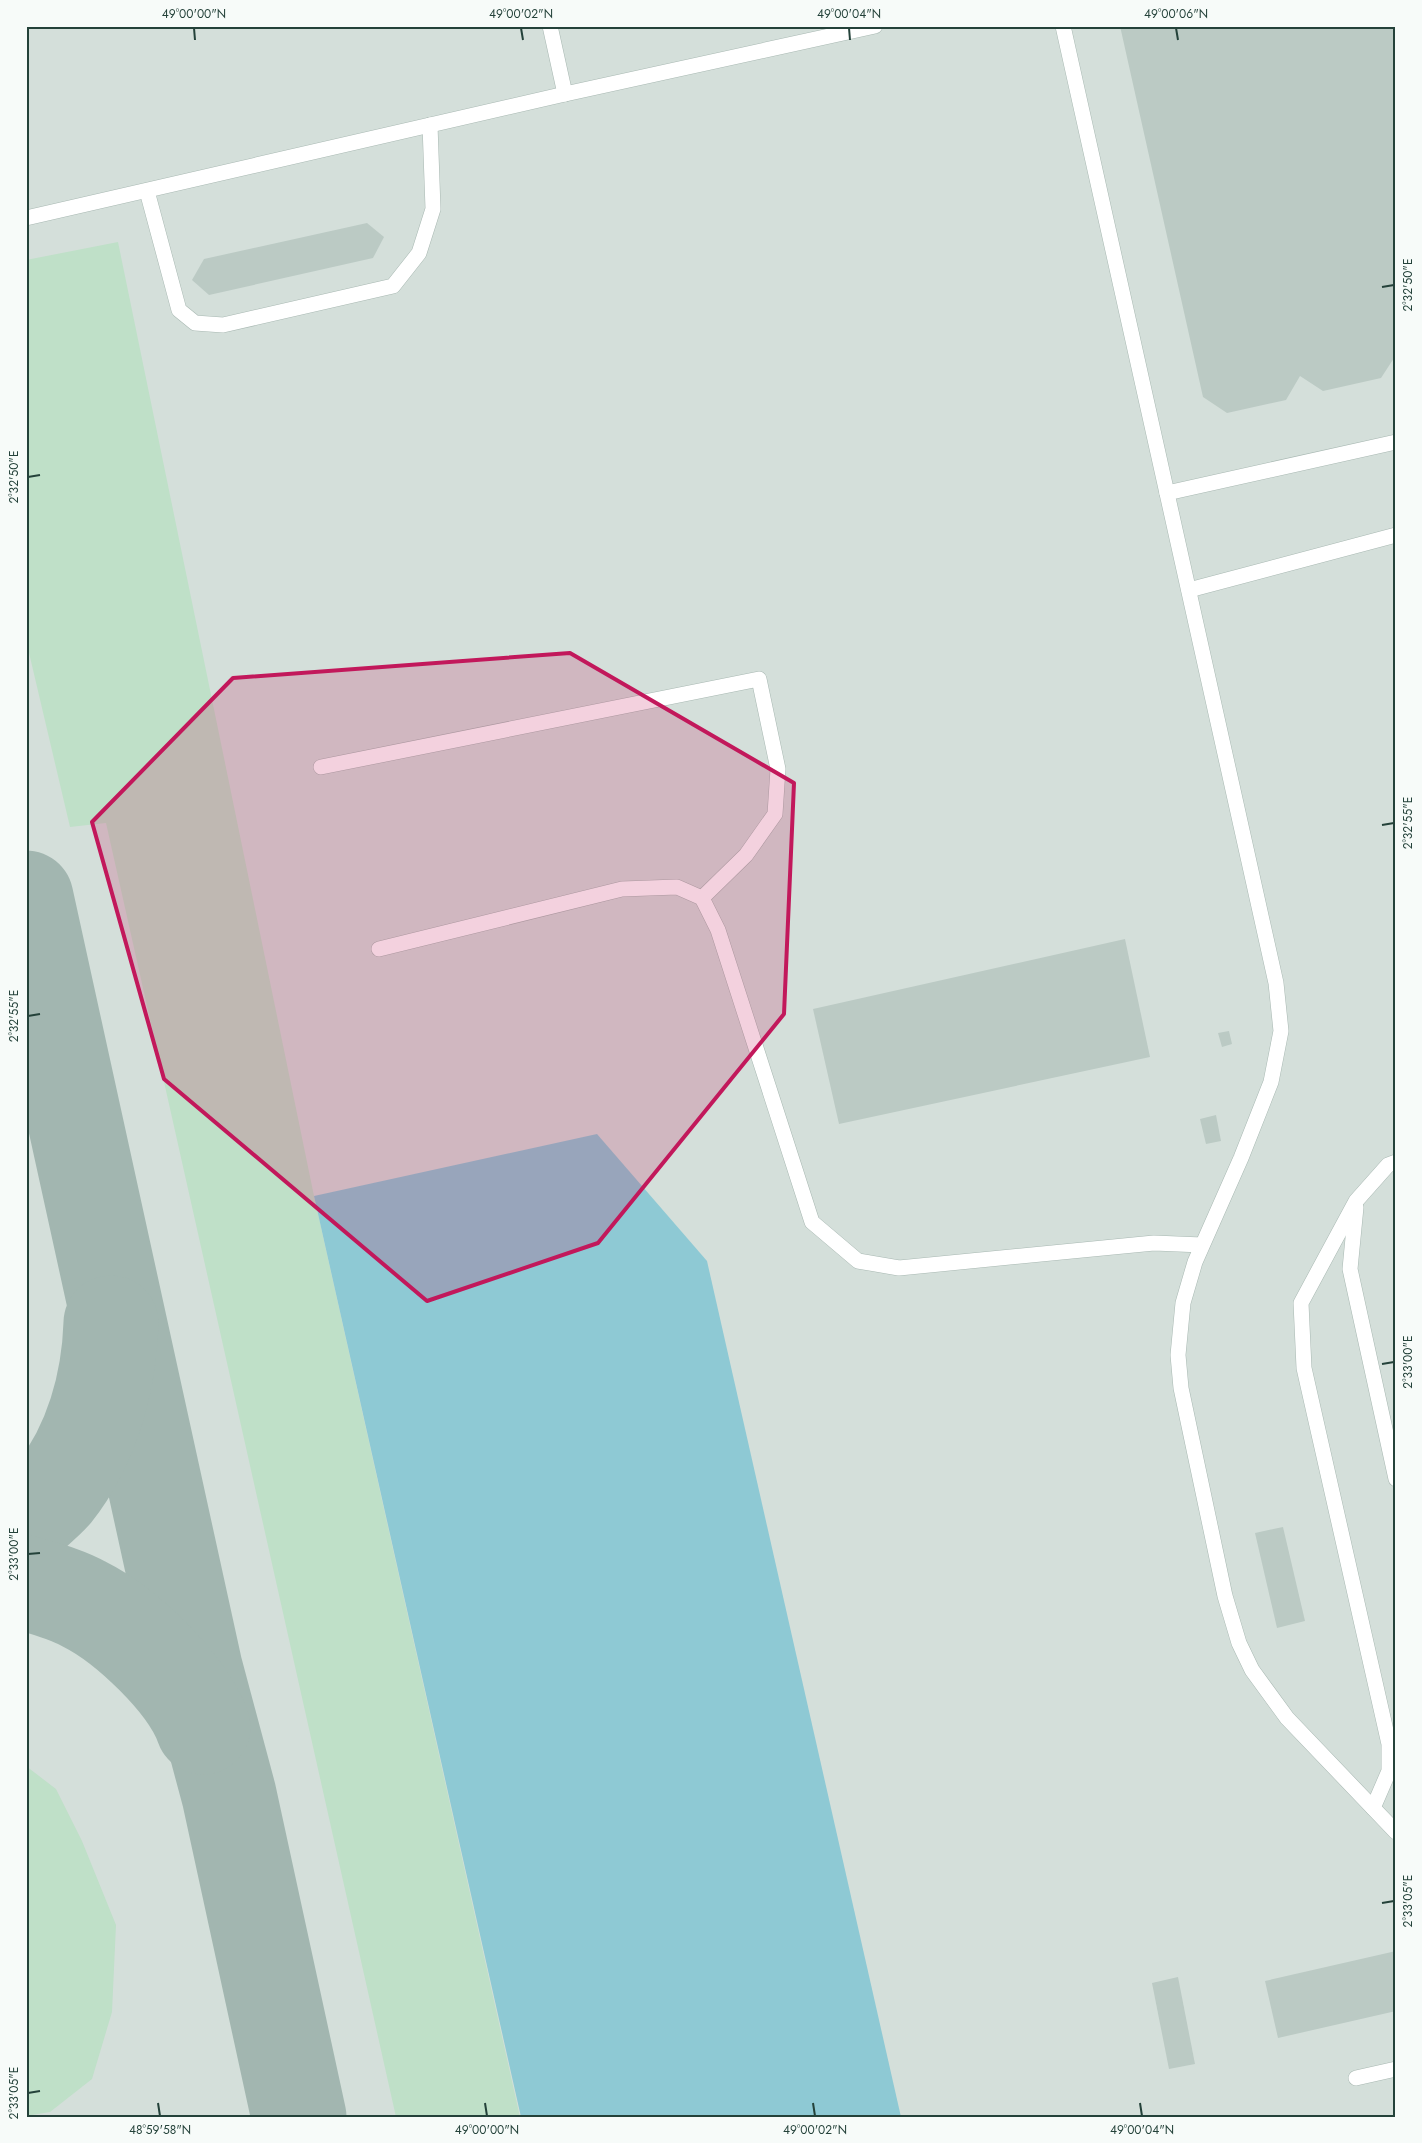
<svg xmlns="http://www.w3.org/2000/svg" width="1422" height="2143" font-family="Jost,sans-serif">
<rect width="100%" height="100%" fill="#e6efeb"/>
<rect fill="#d4dfda" x="26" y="26" width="1370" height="2091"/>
<g fill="#bfe0c8">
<path d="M 118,242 L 314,1196 L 520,2117 L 396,2117 L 106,823 L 70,827 L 26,640 L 26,260 Z"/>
<path d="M 26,1766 L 56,1789 L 82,1841 L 116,1925 L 112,2012 L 92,2079 L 50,2112 L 26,2116 Z"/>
</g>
<path fill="#8ec9d4" d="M 597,1134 L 707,1261 L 901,2117 L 521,2117 L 314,1196 Z"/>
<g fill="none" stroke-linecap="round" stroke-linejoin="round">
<g stroke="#a2b6b0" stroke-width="95">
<path d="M 26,898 L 195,1668 L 229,1795 L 299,2117"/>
<path d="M 26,1519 C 35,1511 46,1502 54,1493 C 92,1445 109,1383 111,1323"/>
<path d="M 26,1583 C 46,1589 66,1594 84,1604 C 126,1625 187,1683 203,1727"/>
</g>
</g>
<g fill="#bbcac4">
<path d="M 1120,26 L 1396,26 L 1396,355 L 1381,378 L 1323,391 L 1300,376 L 1286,400 L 1227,413 L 1203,397 Z"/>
<path d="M 367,223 L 384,237 L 373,258 L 209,295 L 192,280 L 204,259 Z"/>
<path d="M 1125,939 L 1150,1057 L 839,1124 L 813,1009 Z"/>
<path d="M 1229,1031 L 1232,1044 L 1222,1047 L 1218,1033 Z"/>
<path d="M 1216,1115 L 1221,1141 L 1206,1144 L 1200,1119 Z"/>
<path d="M 1283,1527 L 1305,1621 L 1277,1628 L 1255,1533 Z"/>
<path d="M 1396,1951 L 1396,2011 L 1278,2038 L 1265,1981 Z"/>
<path d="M 1178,1977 L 1195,2064 L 1169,2069 L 1152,1983 Z"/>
</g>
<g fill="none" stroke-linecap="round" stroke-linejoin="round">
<g stroke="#a8b8b2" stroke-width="16">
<g id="service">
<path d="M 550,26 L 565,94"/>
<path d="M 1063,26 L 1276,983 L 1281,1031 L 1271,1082 L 1241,1158 L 1195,1262 L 1183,1303 L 1178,1355 L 1181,1388 L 1225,1596 L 1239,1643 L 1252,1670 L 1287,1718 L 1396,1832"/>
<path d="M 147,191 L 179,310 L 195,323 L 223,325 L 393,286 L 419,253 L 433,209 L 430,125"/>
<path d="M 26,218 L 565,94 L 875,26"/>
<path d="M 1167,493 L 1396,442"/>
<path d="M 1189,590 L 1396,535"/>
<path d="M 321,767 L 759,679 L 778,769 L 775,814 L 746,855 L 702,898"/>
<path d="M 379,949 L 622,889 L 677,887 L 702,898 L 718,930 L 812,1222 L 858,1261 L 899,1268 L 1154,1243 L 1202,1245"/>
<path d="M 1356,1207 L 1350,1269 L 1396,1479"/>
<path d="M 1373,1808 L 1389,1771 L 1389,1744 L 1304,1368 L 1301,1303 L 1356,1201 L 1388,1165 L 1396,1162"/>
<path d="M 1356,2078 L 1396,2069"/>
</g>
</g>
<use href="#service" stroke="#fff" stroke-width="15"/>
</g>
<path fill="#c2185b" fill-opacity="0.2" stroke="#c2185b" stroke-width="4" stroke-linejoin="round" d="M 570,653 L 794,783 L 784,1014 L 598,1243 L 427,1301 L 164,1079 L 92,822 L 233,678 Z"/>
<path fill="none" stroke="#24423a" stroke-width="2" d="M 194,28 L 195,40M 521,28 L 523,40M 849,28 L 850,40M 1176,28 L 1178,40M 1382,287 L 1394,285M 28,477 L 40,475M 1382,825 L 1394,823M 28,1016 L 40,1014M 1382,1364 L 1394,1362M 28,1554 L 40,1553M 1382,1903 L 1394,1901M 28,2093 L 40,2091M 158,2103 L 160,2116M 485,2103 L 487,2116M 813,2103 L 815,2116M 1140,2103 L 1142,2116"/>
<rect width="1422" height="2143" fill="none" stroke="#f7fbf9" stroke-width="55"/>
<rect x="28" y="28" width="1366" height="2088" fill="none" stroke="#24423a" stroke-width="2"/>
<g font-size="12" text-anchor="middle" fill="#24423a">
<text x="194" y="18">49°00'00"N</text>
<text x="521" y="18">49°00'02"N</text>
<text x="849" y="18">49°00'04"N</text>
<text x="1176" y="18">49°00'06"N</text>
<text transform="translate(1408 285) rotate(-90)" y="4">2°32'50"E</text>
<text transform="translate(14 477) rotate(-90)" y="4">2°32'50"E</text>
<text transform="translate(1408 823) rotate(-90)" y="4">2°32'55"E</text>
<text transform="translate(14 1016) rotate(-90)" y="4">2°32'55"E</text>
<text transform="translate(1408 1362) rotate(-90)" y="4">2°33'00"E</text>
<text transform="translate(14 1554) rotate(-90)" y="4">2°33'00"E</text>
<text transform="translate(1408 1901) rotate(-90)" y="4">2°33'05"E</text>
<text transform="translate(14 2093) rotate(-90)" y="4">2°33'05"E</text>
<text x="160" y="2134">48°59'58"N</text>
<text x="487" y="2134">49°00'00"N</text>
<text x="815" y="2134">49°00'02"N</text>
<text x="1142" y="2134">49°00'04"N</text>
</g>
</svg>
